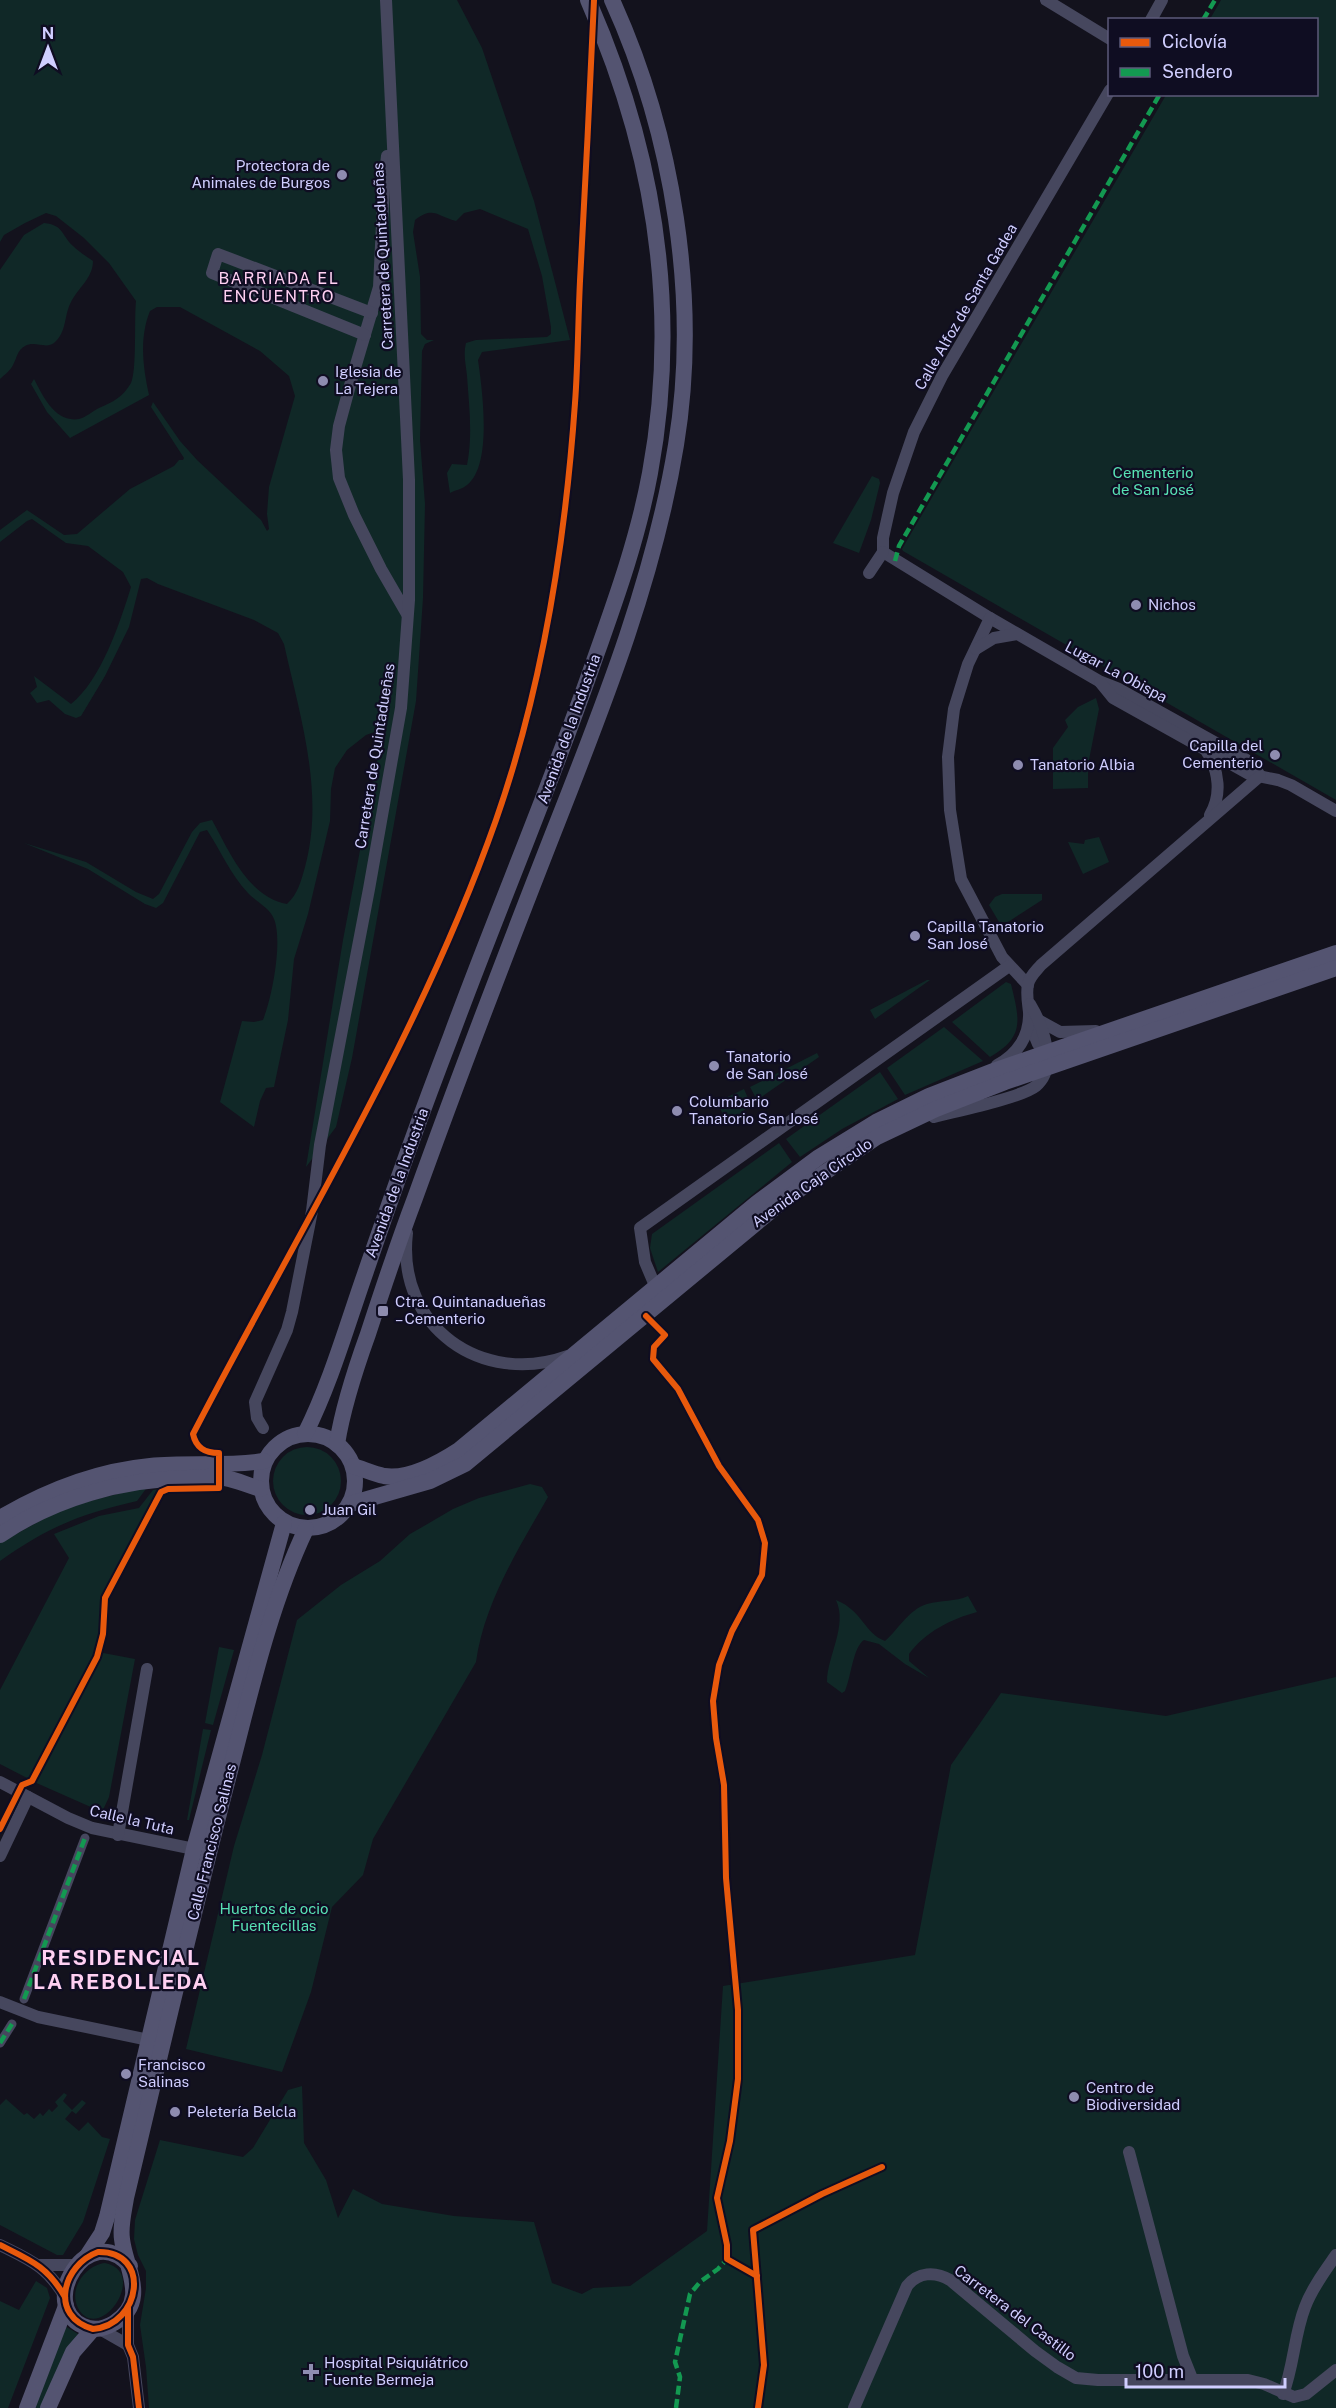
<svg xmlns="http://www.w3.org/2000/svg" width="1336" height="2408" font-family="'Public Sans',sans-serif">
<rect width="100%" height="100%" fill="#13121d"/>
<g fill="#102827">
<path d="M 0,0 L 457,0 L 482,48 L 534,201 L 570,340 L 482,352 L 478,360 C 482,388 493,465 467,485 C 463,489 455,490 450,493 L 447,473 L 452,464 L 467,465 C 473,435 469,406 467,376 C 466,364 463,356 466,343 L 476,340 L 547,337 L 551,334 L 551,327 L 542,276 L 528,229 L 480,209 L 464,213 L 456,221 C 436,216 434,206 415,220 L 413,232 L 420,277 L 421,334 L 427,340 L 434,340 L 425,344 L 422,351 L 420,440 L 425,504 L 423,598 L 416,701 L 352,1058 L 336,1127 L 306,1167 L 343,940 L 383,729 L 366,735 L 347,750 L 335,768 L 331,789 L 330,821 L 308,914 L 294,959 L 288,1020 L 274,1087 L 266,1088 L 260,1101 L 254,1127 L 220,1102 L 242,1021 L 254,1022 L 263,1020 C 272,998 283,941 274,919 C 270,908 255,901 248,893 C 230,874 221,851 207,830 L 200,832 L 163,903 L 156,908 L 145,904 L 88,869 L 24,843 L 86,862 L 136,892 L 153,899 L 159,894 L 192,832 L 200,823 L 212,820 C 229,851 248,897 287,904 C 298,894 301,881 305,867 C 325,794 300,716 284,644 L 278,633 L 254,620 L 158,584 L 147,578 L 141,579 L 129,627 L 105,676 L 81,716 L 76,718 L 65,714 L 49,700 L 37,703 L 30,693 L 37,687 L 34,676 L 71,704 C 101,680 120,623 131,587 L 123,572 L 88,546 L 66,543 L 32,519 L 27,521 L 0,542 L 0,530 L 27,510 L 64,535 L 77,534 L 130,489 L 174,466 L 179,460 L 183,460 L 184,458 L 151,407 L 153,402 L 180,441 L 197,460 L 261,520 L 267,531 L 269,529 L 267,514 L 269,487 L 295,396 L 289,376 L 260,351 L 180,307 L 157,307 L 150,311 C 139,338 143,368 149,395 L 70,438 L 47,412 L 31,384 L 34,379 C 43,396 55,423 79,419 C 85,418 93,411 99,408 C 113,402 123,397 131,383 C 137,370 134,320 136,301 L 109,263 L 84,238 L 56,216 L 46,213 L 25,223 L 4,235 L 0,242 Z"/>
<path d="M 1221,0 L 1336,0 L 1336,800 L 903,551 L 902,549 L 1166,95 L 1316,94 L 1316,20 L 1210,19 Z"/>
<path d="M 44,223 C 64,225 61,235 73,246 C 79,252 86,256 93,261 C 93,278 78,288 71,302 C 64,315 67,330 56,341 C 47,351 36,340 25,346 C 17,350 17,358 13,365 C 11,370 4,375 0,379 L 0,270 L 24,235 Z"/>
<path d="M 872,476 L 879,479 L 880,483 L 871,520 L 859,553 L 833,543 Z"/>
<path d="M 1096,698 L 1099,709 L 1088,765 L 1088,788 L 1053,789 L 1053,748 L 1068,727 L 1065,720 L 1078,707 Z"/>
<path d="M 1099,837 L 1109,862 L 1083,874 L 1068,842 L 1084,844 L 1085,840 Z"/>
<path d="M 1002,894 L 1042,894 L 1042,900 L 1008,922 L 999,922 L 989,905 L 995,897 Z"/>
<path d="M 927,980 L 930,980 L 875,1019 L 870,1010 Z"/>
<path d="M 1006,982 L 1011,984 C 1019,1018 1026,1037 990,1057 L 952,1022 Z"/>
<path d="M 944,1027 L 983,1061 L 905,1095 L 887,1068 Z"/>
<path d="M 817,1053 L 819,1057 L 757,1100 L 750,1087 Z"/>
<path d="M 880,1072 L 898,1099 L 842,1129 L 800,1157 L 786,1139 Z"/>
<path d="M 744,1089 L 751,1105 L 730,1121 L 726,1121 L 717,1102 Z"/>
<path d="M 779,1143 L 792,1162 L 658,1272 L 650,1248 L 652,1234 Z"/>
<circle cx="307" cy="1481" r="34"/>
<path d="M 530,1484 L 542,1487 L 548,1497 C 519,1548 484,1603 476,1662 L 373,1839 L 363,1875 L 332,1907 L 311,1992 L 282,2072 L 186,2049 L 234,1846 L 262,1755 L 297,1620 L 341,1585 L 380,1561 L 410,1534 L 424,1526 L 453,1509 L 479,1498 Z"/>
<path d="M 148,1486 L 137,1501 C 80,1514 48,1527 0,1561 L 0,1543 L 63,1508 Z"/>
<path d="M 160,1489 L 101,1602 L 101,1636 L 94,1656 L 29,1779 L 0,1764 L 0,1690 L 69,1558 L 54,1534 L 99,1516 L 139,1508 L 153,1490 Z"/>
<path d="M 968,1596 L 977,1612 C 951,1619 925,1632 909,1654 L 909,1661 L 929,1678 L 905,1664 L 879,1644 L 864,1640 C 853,1647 851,1678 845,1691 L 842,1693 L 827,1682 C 827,1656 848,1626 836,1600 C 863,1611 864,1633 885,1641 C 899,1629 908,1610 927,1604 C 941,1600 955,1602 968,1596 Z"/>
<path d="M 219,1647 L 234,1650 L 213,1725 L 205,1723 Z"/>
<path d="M 98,1652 L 135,1659 L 109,1797 L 102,1812 L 32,1781 Z"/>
<path d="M 1336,1677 L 1336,2408 L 149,2408 L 146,2367 L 140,2325 L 146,2288 L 146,2271 L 138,2255 L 134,2239 L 135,2220 L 160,2140 L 243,2157 L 253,2148 L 288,2090 L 302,2086 L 304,2143 L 326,2180 L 338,2218 L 353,2189 L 382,2204 L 454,2216 L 534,2222 L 552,2283 L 582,2294 L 593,2288 L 630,2286 L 707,2231 L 723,1986 L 915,1955 L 951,1765 L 1001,1693 L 1166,1716 Z"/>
<path d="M 203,1729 L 211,1730 L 189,1820 L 187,1820 Z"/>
<path d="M 64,2093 L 67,2095 L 63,2101 L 72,2110 L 82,2100 L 86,2103 L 76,2114 L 72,2111 L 65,2119 L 79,2131 L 88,2122 L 102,2137 L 110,2139 L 83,2222 L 63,2255 L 57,2255 L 0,2225 L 0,2105 L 6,2099 L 24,2115 L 27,2113 L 34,2119 L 40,2113 L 43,2116 L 49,2109 L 52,2112 L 58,2106 L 55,2102 Z"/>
<path d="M 105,2263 C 150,2272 99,2346 78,2308 C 68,2288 86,2265 105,2263 Z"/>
<path d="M 36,2281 L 47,2288 L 50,2298 L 8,2408 L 0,2408 L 0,2301 L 19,2310 Z"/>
<path d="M 65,2326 L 78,2334 L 43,2408 L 33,2408 Z"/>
</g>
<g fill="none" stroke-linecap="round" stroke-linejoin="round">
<g stroke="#46475e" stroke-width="9">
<path d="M 24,1999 L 85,1838"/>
<path d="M 0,2043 L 12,2024"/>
</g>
<g stroke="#46475e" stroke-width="12">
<path d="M 1046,0 L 1110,39"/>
<path d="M 1151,20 L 1162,0"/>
<path d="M 387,156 L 384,183 L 379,287 L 352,378 L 339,426 L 336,450 L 339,478 L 354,515 L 381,569 L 407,614"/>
<path d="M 365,335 L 212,273 L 218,254 L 372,313"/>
<path d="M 883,552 L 883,538 L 893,493 L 914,432 L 942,376 L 1110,90"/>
<path d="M 883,552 L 990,618 L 1099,681 L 1117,688 L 1252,763 L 1260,776"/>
<path d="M 869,573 L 883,552"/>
<path d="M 990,618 L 968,664 L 954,709 L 948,757 L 950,810 L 961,879 L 1002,957 L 1028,985"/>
<path d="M 976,649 L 994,638 L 1017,634"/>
<path d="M 1100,682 L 1113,698 L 1249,774 L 1278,780 L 1291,785 L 1336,811"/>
<path d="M 1207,752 C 1219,771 1222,795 1210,815"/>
<path d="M 1040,1021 L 1060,1032 L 1096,1031"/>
<path d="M 1030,1025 L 1038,1044 L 1050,1056"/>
<path d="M 997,1065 C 1017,1055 1030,1036 1029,1012 C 1028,1004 1026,993 1028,984 C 1030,976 1036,971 1041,965 L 1260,776"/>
<path d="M 934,1117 C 957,1111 1021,1098 1036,1086 C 1059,1067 1042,1024 1030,1004"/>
<path d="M 407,1233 C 396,1327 482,1387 568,1356"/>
<path d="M 656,1288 L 645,1262 L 640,1228 L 1009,966"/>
<path d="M 263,1428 L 257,1418 L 255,1402 L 287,1330 L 292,1312 L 312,1211 L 320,1145 L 369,889 L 401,708 L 409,600 L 409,480 L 386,0"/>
<path d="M 0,1782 L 68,1818 L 92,1828 L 194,1849"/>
<path d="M 118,1835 L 147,1669"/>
<path d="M 0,1856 L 28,1797"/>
<path d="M 0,2002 L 38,2017 L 149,2040"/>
<path d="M 1129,2152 L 1183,2356 L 1193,2381"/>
<path d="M 0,2245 C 30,2260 47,2266 65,2297"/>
<path d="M 39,2265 L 76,2265"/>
<path d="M 128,2308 L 128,2345 L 133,2357 L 139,2408"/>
<path d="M 100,2329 L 128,2345"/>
<path d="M 1283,2394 C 1294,2366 1294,2335 1305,2307 C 1312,2288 1325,2271 1336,2255"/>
<path d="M 854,2408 L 907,2286 C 918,2272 935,2271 950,2280 L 1035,2351 L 1057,2367 L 1076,2378 L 1098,2380 L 1248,2380 L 1264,2384 L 1294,2397 L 1306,2394 L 1336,2370"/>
</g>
<g stroke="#545471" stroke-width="16">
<circle cx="308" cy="1481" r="47"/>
<path d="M 305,1434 C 331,1382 347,1325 366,1271 C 393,1192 421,1114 451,1036 C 497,911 550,788 594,661 C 616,599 638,538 650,473 C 680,310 654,150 588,0"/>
<path d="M 337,1444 C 343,1406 355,1370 368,1334 C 383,1288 398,1243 415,1198 C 459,1076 505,956 552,836 C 602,709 654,580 676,445 C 700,299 673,134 612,0"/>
<path d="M 353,1466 C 363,1469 374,1474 384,1476 C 409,1480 439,1463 459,1450 L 757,1203 L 819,1157 L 876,1122 L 929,1096 L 996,1070 L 1336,953"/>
<path d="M 350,1504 L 430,1481 L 465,1464 L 784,1200 L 877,1137 L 936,1109 L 1005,1082 L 1336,968"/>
<path d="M 0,1518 C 46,1491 97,1471 150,1466 C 188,1462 226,1467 264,1461"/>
<path d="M 0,1535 C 55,1498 122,1479 188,1478 C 200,1478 214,1475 225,1478 C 237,1480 249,1486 261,1489"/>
<path d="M 87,2256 L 102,2233 L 107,2217 L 194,1849 L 284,1523"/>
<path d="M 130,2266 C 88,2218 37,2305 83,2326 C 93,2331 104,2329 114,2323 C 150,2301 125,2268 122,2239 C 120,2226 124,2211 126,2198 C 160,2056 193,1912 230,1771 C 251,1690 270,1605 306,1529"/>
<path d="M 27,2408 L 66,2306"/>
<path d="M 48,2408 L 73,2352 L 93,2329"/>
</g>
<g stroke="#139951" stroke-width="4.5" stroke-dasharray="9 4.5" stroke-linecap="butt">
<path d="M 1203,20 L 1215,0"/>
<path d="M 895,561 L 899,546 L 1160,94"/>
<path d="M 24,1999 L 85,1838"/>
<path d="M 0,2043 L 12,2024"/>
<path d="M 676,2408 L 680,2377 L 675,2362 L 690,2294 L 700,2282 L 718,2269 L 727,2259 L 727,2255"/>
</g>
<g stroke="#0f0d22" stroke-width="10">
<g id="cycleway">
<path d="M 646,1316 L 665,1335 L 654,1347 L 653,1359 L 678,1389 L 719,1466 L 758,1520 L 765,1543 L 762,1575 L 732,1631 L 719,1665 L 713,1701 L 716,1738 L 724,1785 L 726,1878 L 738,2010 L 738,2079 L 730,2141 L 717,2198 L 727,2245 L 727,2259 L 757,2276"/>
<path d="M 0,1829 L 22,1785 L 32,1781 L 97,1657 L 103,1634 L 105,1598 L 161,1492 L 168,1489 L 219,1488 L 219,1453 C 205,1453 196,1448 193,1434 C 298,1231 420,1036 496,820 C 543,686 565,545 575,403 C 578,363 578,322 580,281 C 585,187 590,94 594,0"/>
<path d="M 0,2245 C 30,2260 47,2266 65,2297"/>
<path d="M 98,2252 C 152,2251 141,2325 93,2329 C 49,2317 62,2265 98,2252 Z"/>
<path d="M 128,2308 L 128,2345 L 133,2357 L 139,2408"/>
<path d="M 758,2408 L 764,2365 L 753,2230 L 822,2194 L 882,2167"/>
</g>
</g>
<use href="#cycleway" stroke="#e8590c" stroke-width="6"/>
</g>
<g fill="#8e8cb0" stroke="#0f0d22" stroke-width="2">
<circle cx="342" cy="175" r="6"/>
<circle cx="323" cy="381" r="6"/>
<circle cx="1136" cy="605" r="6"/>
<circle cx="1275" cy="755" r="6"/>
<circle cx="1018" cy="765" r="6"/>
<circle cx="915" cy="936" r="6"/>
<circle cx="714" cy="1066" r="6"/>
<circle cx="677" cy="1111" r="6"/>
<rect x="377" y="1305" width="12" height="12" rx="3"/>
<circle cx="310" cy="1510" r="6"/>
<circle cx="126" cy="2074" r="6"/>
<circle cx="1074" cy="2097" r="6"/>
<circle cx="175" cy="2112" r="6"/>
<path d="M308 2363h6v6h6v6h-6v6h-6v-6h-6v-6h6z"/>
</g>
<g text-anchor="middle" stroke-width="4.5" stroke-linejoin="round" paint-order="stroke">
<g font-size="15" fill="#d0ceff" stroke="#0f0d22" text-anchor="start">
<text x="330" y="171" text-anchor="end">Protectora de<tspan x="330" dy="17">Animales de Burgos</tspan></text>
<text x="335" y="377">Iglesia de<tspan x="335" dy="17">La Tejera</tspan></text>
<text x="1148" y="610">Nichos</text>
<text x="1263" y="751" text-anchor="end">Capilla del<tspan x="1263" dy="17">Cementerio</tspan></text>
<text x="1030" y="770">Tanatorio Albia</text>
<text x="927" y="932">Capilla Tanatorio<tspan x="927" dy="17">San José</tspan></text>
<text x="726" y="1062">Tanatorio<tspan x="726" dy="17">de San José</tspan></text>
<text x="689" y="1107">Columbario<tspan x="689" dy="17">Tanatorio San José</tspan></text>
<text x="395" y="1307">Ctra. Quintanadueñas<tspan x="395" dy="17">– Cementerio</tspan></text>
<text x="322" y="1515">Juan Gil</text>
<text x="138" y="2070">Francisco<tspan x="138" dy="17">Salinas</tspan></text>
<text x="1086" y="2093">Centro de<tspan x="1086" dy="17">Biodiversidad</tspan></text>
<text x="187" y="2117">Peletería Belcla</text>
<text x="324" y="2368">Hospital Psiquiátrico<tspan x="324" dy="17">Fuente Bermeja</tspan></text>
</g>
<g font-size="15" fill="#d0ceff" stroke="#0f0d22">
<text transform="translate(383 256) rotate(-93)" y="5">Carretera de Quintadueñas</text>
<text transform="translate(966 307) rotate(-60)" y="5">Calle Alfoz de Santa Gadea</text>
<text transform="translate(1116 672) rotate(28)" y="5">Lugar La Obispa</text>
<text transform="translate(569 729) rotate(-70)" y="5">Avenida de la Industria</text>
<text transform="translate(375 756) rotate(-81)" y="5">Carretera de Quintadueñas</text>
<text transform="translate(397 1183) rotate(-70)" y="5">Avenida de la Industria</text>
<text transform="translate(812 1183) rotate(-35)" y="5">Avenida Caja Círculo</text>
<text transform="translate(132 1820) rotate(13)" y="5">Calle la Tuta</text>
<text transform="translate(212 1842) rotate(-76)" y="5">Calle Francisco Salinas</text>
<text transform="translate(1015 2313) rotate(37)" y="5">Carretera del Castillo</text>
</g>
<g font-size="15" fill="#58e1b4" stroke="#0f0d22">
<text x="1153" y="478">Cementerio<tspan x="1153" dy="17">de San José</tspan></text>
<text x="274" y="1914">Huertos de ocio<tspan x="274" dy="17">Fuentecillas</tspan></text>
</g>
<g font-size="16" letter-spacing="1.5" fill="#ffd0f2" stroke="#0f0d22">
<text x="279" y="284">BARRIADA EL<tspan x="279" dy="18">ENCUENTRO</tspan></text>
</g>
<g font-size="21" font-weight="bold" letter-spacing="1.5" fill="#ffd0f2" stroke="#0f0d22">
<text x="121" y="1965">RESIDENCIAL<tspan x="121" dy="24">LA REBOLLEDA</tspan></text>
</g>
</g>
<rect x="1108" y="18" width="210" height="78" fill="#0f0d22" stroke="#5c5a7a" stroke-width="1.5"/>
<rect x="1120" y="38" width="30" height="9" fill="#e8590c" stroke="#5c5a7a" stroke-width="1.5"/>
<text x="1162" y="48" font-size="18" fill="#d0ceff">Ciclovía</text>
<rect x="1120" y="68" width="30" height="9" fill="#139951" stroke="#5c5a7a" stroke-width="1.5"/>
<text x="1162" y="78" font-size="18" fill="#d0ceff">Sendero</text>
<g transform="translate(48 48)" stroke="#0f0d22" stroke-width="4.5" paint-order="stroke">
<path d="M0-4.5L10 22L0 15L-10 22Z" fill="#d0ceff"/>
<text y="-9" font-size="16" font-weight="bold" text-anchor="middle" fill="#d0ceff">N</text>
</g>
<path d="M1126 2378v9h159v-9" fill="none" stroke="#d0ceff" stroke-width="3"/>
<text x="1135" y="2378" font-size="18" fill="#d0ceff" stroke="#0f0d22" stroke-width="4.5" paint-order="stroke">100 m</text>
</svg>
